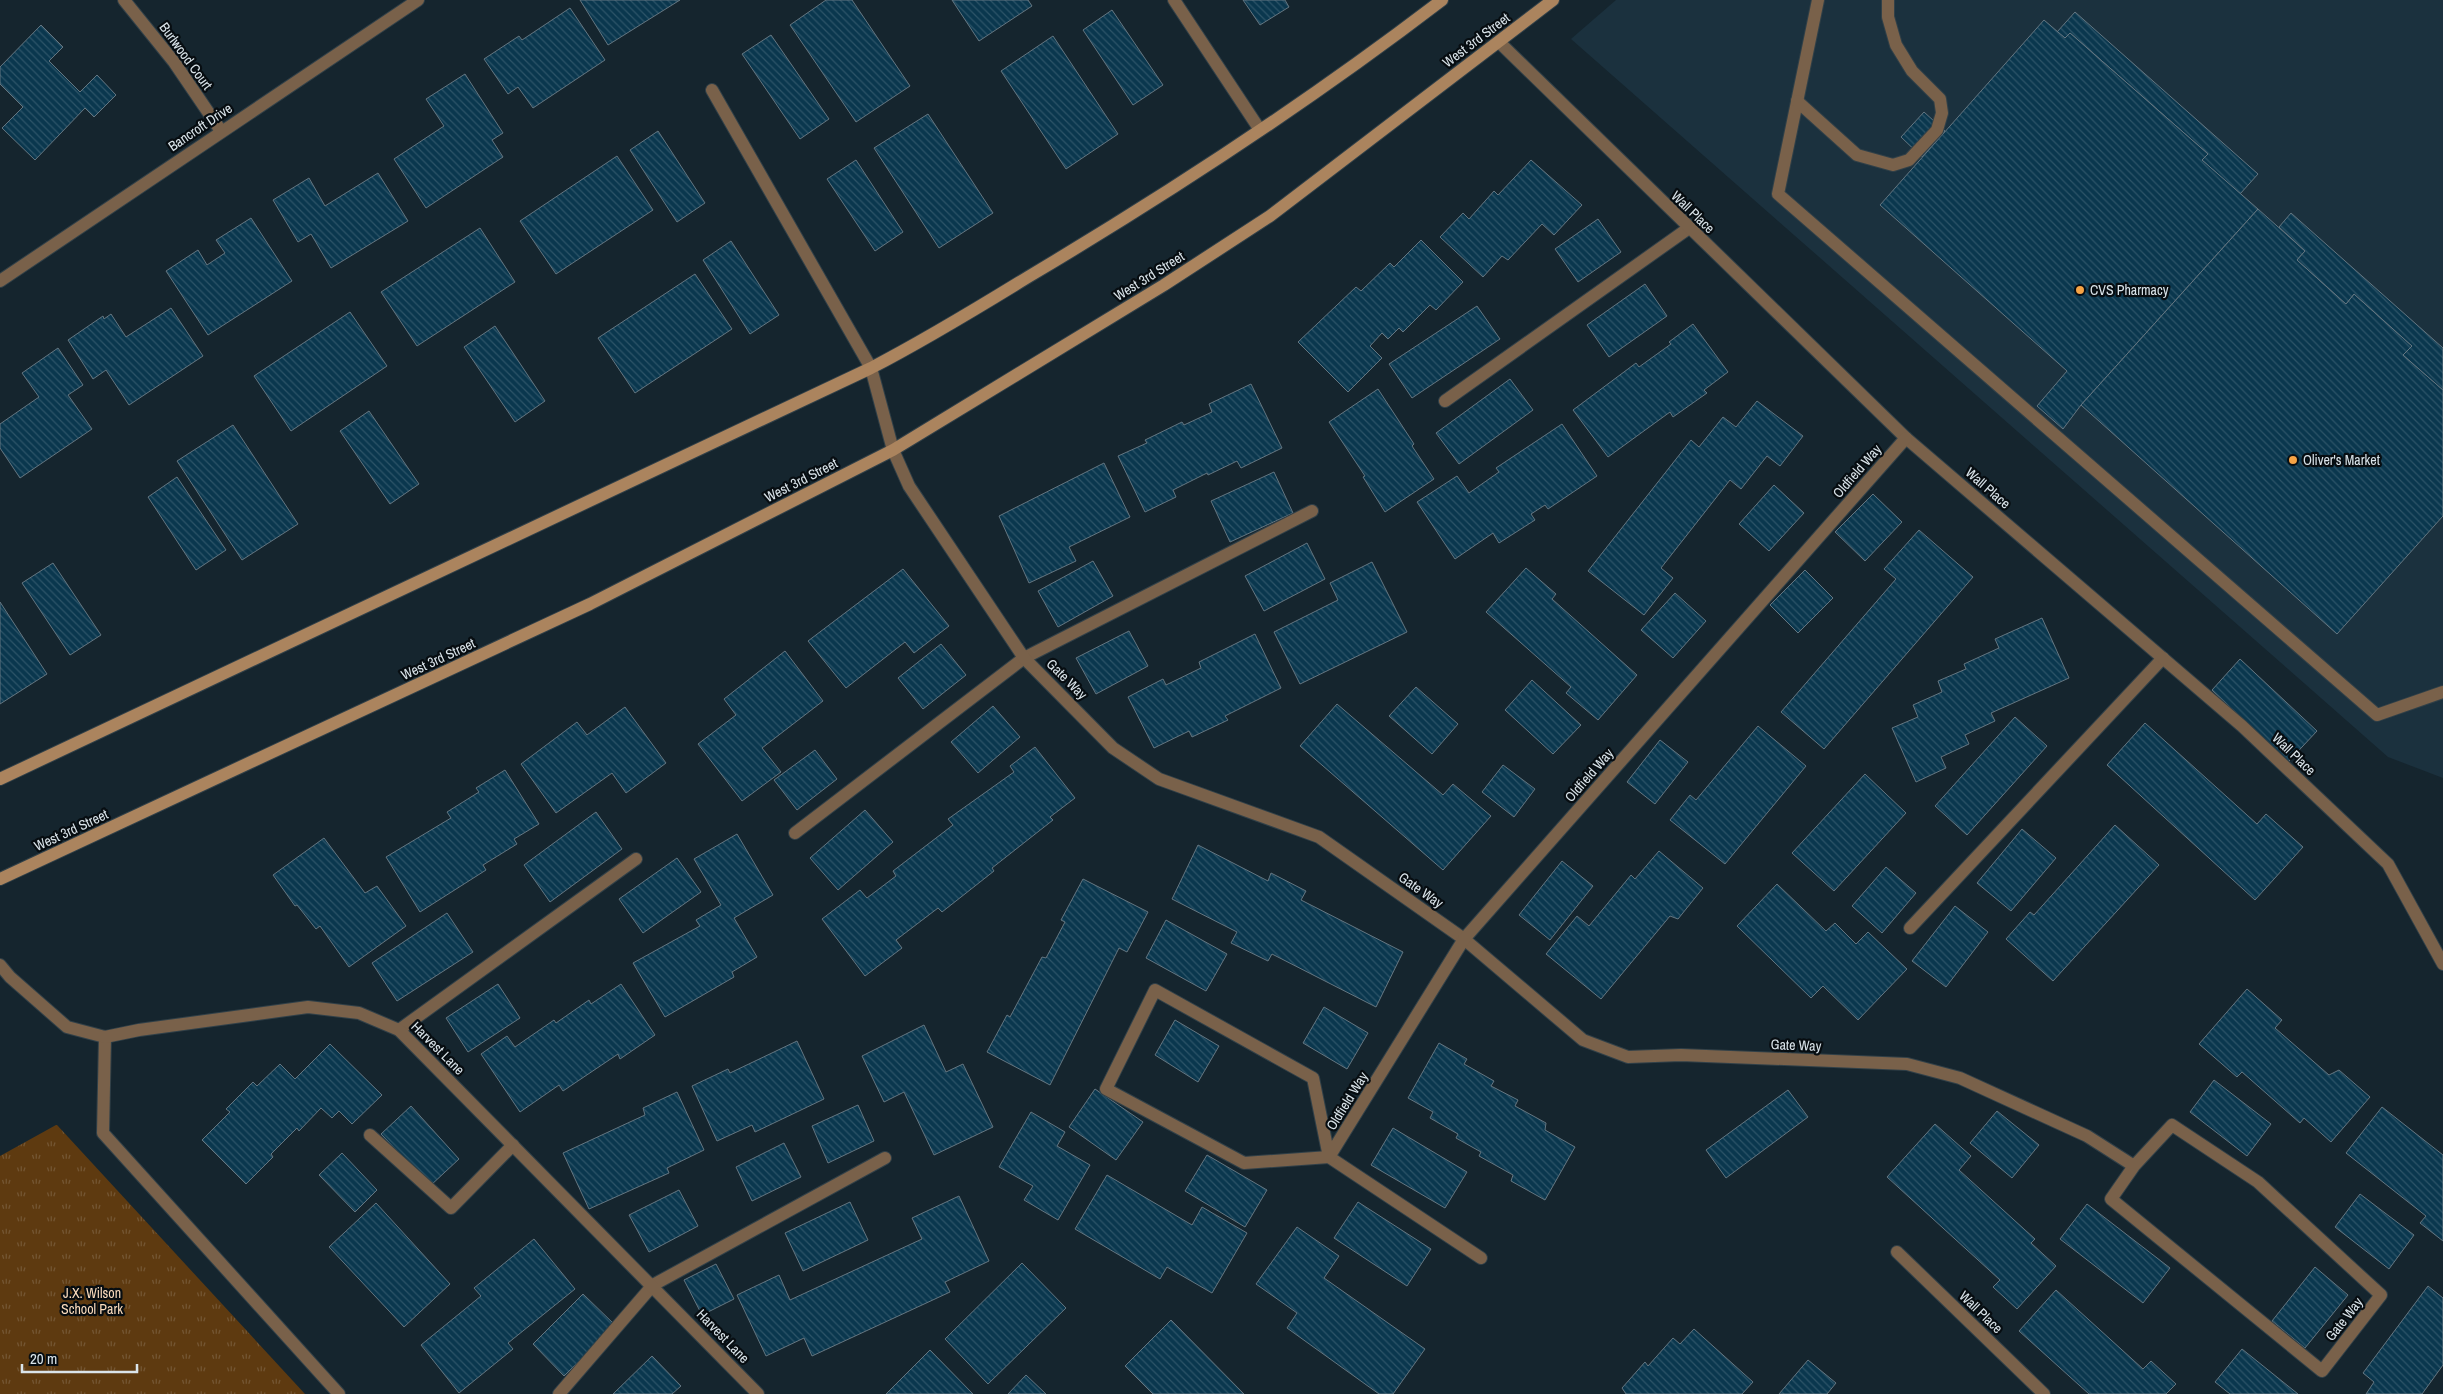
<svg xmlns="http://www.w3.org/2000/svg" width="2443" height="1394" font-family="'Archivo Narrow',sans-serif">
<defs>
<pattern id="grass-tufts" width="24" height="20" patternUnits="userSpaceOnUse" patternTransform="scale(1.25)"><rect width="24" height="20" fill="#5e3a10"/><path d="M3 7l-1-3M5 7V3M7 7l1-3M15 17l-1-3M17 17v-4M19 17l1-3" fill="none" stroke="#745633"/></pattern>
<pattern id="building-back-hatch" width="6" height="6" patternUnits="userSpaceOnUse" patternTransform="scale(1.25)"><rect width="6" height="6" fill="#0a374e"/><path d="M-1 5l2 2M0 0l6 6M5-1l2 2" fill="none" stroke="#2d5468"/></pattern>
</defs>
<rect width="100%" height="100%" fill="#15252e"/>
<path fill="#1b313e" d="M 1616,0 L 2443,0 L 2443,778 L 2388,757 L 1571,39 Z"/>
<path fill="url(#grass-tufts)" d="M 56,1125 L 57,1125 L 305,1394 L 0,1394 L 0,1156 Z"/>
<g fill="url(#building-back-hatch)" stroke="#647681">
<path d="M 580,0 L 680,0 L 608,45 Z"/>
<path d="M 826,0 L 852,0 L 910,86 L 856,122 L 790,25 Z"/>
<path d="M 952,0 L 1028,0 L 1032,6 L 979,41 Z"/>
<path d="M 1243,0 L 1285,0 L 1289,7 L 1260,25 Z"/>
<path d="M 570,8 L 605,60 L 533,108 L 518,87 L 508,94 L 484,59 L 519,36 L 522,40 Z"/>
<path d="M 1112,10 L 1163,85 L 1133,105 L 1083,30 Z"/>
<path d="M 2075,12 L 2258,174 L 2240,194 L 2202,160 L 2208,154 L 2070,33 L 2065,38 L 2057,32 Z"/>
<path d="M 2044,20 L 2065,38 L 2070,33 L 2208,154 L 2202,160 L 2258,209 L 2081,405 L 2063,429 L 2037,406 L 2067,371 L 1880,205 Z"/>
<path d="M 41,25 L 63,47 L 49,61 L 80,92 L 97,75 L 116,95 L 94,117 L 85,108 L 35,160 L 2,128 L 23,107 L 0,84 L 0,67 Z"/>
<path d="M 771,35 L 829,119 L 800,139 L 742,54 Z"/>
<path d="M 1053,36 L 1118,134 L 1066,169 L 1001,71 Z"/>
<path d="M 465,74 L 503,133 L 492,140 L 503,157 L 426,208 L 394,159 L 444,126 L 426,99 Z"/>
<path d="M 1924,112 L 1945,131 L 1922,157 L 1901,137 Z"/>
<path d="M 928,114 L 993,213 L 939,248 L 874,148 Z"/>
<path d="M 658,131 L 705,203 L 677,222 L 630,150 Z"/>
<path d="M 617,156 L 653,210 L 556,274 L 520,221 Z"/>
<path d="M 856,160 L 903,232 L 875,251 L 827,179 Z"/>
<path d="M 1531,160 L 1582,205 L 1554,235 L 1542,224 L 1508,260 L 1502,256 L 1483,277 L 1440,237 L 1463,213 L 1469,219 L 1494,191 L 1498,195 Z"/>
<path d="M 378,173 L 408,221 L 331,268 L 311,234 L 298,242 L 273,200 L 309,178 L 325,206 Z"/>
<path d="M 2258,209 L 2305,251 L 2297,260 L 2346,304 L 2354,294 L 2412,346 L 2403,355 L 2443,390 L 2443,516 L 2337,634 L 2081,405 Z"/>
<path d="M 2291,213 L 2443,348 L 2443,390 L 2403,355 L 2412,346 L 2354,294 L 2346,304 L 2297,260 L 2305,251 L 2279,227 Z"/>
<path d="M 251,218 L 292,281 L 208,335 L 166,271 L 198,250 L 207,265 L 225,253 L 216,240 Z"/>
<path d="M 1598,219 L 1621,252 L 1578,282 L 1555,249 Z"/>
<path d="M 480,228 L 515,282 L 417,346 L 381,292 Z"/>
<path d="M 1421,240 L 1463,282 L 1436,310 L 1430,305 L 1403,332 L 1399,328 L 1388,339 L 1382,333 L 1370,346 L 1382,358 L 1348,392 L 1298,342 L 1356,287 L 1361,291 L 1390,263 L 1394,267 Z"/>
<path d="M 731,241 L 779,315 L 750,334 L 703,260 Z"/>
<path d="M 695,274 L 732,329 L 635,393 L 598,338 Z"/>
<path d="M 1645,284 L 1667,316 L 1609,357 L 1587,325 Z"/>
<path d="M 1477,306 L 1500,339 L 1412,398 L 1389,364 Z"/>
<path d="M 171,308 L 203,356 L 129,405 L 106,370 L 93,379 L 68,340 L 103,316 L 104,319 L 111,314 L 126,337 Z"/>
<path d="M 350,312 L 387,366 L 291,431 L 254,376 Z"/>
<path d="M 1693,324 L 1728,372 L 1704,390 L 1707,393 L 1673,417 L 1670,412 L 1608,457 L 1573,410 L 1636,363 L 1639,367 L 1671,344 L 1669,342 Z"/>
<path d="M 495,326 L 545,401 L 515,422 L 464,347 Z"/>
<path d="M 58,348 L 83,385 L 68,395 L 92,429 L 20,478 L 0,448 L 0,424 L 39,397 L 22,373 Z"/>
<path d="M 1510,379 L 1533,410 L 1459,464 L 1436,433 Z"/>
<path d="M 1251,384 L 1282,448 L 1241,468 L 1237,461 L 1208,475 L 1207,473 L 1173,490 L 1176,497 L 1145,512 L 1118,456 L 1147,443 L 1145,440 L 1182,422 L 1184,425 L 1212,412 L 1209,404 Z"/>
<path d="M 1378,389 L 1414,444 L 1412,446 L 1434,479 L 1385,512 L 1363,477 L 1365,476 L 1329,422 Z"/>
<path d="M 1757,401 L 1803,436 L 1780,466 L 1767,456 L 1741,489 L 1730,480 L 1661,568 L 1673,578 L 1644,615 L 1588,571 L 1691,440 L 1699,447 L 1723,417 L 1736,427 Z"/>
<path d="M 369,411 L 419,484 L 390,504 L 340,431 Z"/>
<path d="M 1562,424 L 1597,476 L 1548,509 L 1545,505 L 1531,514 L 1535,520 L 1499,543 L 1493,533 L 1455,559 L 1417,502 L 1457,476 L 1469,493 L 1499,472 L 1496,468 Z"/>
<path d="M 233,425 L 298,524 L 242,560 L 177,461 Z"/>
<path d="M 1104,463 L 1130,517 L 1069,547 L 1076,561 L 1029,583 L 999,516 Z"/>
<path d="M 1274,472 L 1293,513 L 1230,542 L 1211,501 Z"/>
<path d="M 177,477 L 226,550 L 196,570 L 148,497 Z"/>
<path d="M 1774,485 L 1804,513 L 1769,551 L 1739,524 Z"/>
<path d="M 1873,494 L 1902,522 L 1865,561 L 1835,532 Z"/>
<path d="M 1919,530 L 1973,577 L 1824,749 L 1781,712 L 1896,579 L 1884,569 Z"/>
<path d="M 1307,543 L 1325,579 L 1264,611 L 1245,576 Z"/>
<path d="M 1093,561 L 1113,596 L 1058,627 L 1038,591 Z"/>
<path d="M 1372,562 L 1407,632 L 1300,684 L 1274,632 L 1338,600 L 1330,583 Z"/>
<path d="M 53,563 L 101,635 L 70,655 L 22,583 Z"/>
<path d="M 1526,568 L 1556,594 L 1552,599 L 1637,675 L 1598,720 L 1566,693 L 1571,687 L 1486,612 Z"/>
<path d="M 903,569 L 949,626 L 914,653 L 905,642 L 846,688 L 808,641 Z"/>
<path d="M 1805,570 L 1833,598 L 1798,633 L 1770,605 Z"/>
<path d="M 1675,593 L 1706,621 L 1673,658 L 1641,630 Z"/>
<path d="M 0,602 L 47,674 L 0,704 Z"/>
<path d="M 2042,618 L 2069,678 L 1991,713 L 1995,721 L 1965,735 L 1969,744 L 1941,757 L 1946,768 L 1916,782 L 1892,728 L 1918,717 L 1913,705 L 1942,692 L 1938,681 L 1966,669 L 1964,664 L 1999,648 L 1995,639 Z"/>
<path d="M 1129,631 L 1148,666 L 1096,694 L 1076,658 Z"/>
<path d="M 1255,634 L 1281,688 L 1225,716 L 1228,720 L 1192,737 L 1189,731 L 1154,748 L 1128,697 L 1163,679 L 1166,685 L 1201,668 L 1199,662 Z"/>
<path d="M 941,644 L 966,675 L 923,709 L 898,678 Z"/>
<path d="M 785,651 L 823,701 L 762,748 L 781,772 L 742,801 L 698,744 L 736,715 L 724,699 Z"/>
<path d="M 2240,659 L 2317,731 L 2288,762 L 2212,690 Z"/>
<path d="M 1532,680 L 1581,725 L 1553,754 L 1505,710 Z"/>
<path d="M 1416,687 L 1458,724 L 1432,754 L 1389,716 Z"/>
<path d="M 1337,704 L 1443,795 L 1453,784 L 1491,816 L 1443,870 L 1300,746 Z"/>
<path d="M 993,706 L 1020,737 L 978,773 L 951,742 Z"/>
<path d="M 625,707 L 666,763 L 626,793 L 612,773 L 556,813 L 521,764 L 577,722 L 587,735 Z"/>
<path d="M 2015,717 L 2047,746 L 1967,835 L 1935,806 Z"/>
<path d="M 2145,723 L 2257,824 L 2266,814 L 2303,847 L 2255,900 L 2107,765 Z"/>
<path d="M 1758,726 L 1806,766 L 1725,864 L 1670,820 L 1690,795 L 1696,800 Z"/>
<path d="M 1660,740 L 1688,762 L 1655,804 L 1627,782 Z"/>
<path d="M 1035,747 L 1075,798 L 1050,817 L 1053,820 L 992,868 L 994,871 L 942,912 L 938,908 L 896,940 L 902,948 L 865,976 L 822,919 L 860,890 L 867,898 L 896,876 L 893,871 L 953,825 L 948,819 L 1014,772 L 1010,766 Z"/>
<path d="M 815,750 L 837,779 L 797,810 L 774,780 Z"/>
<path d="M 1503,765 L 1535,789 L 1514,817 L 1482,792 Z"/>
<path d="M 505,770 L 539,824 L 514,839 L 517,844 L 483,865 L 486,870 L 420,912 L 386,857 L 451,818 L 447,812 L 479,792 L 476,788 Z"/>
<path d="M 1865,774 L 1906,813 L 1834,891 L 1792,853 Z"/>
<path d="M 865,810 L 893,842 L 838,890 L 810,858 Z"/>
<path d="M 596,812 L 622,849 L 550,902 L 524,865 Z"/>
<path d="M 2115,825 L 2159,865 L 2053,981 L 2006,939 L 2030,912 L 2034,915 Z"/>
<path d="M 2022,829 L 2056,858 L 2011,911 L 1977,883 Z"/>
<path d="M 737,834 L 773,895 L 734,918 L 757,957 L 732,972 L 734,977 L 665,1017 L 633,963 L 700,926 L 696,920 L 721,905 L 694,859 Z"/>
<path d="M 324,838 L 365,893 L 377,886 L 406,926 L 349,967 L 320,926 L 316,929 L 297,905 L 295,906 L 273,875 Z"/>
<path d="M 1198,845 L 1268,881 L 1271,873 L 1306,891 L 1301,900 L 1403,952 L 1376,1007 L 1272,954 L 1268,961 L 1231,943 L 1237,932 L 1172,899 Z"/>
<path d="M 1659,851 L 1703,888 L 1678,919 L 1670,916 L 1601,999 L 1546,954 L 1577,916 L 1589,926 L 1631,875 L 1635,879 Z"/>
<path d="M 677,858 L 701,892 L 643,933 L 619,899 Z"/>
<path d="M 1562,861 L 1593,886 L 1550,940 L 1519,915 Z"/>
<path d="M 1886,867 L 1916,893 L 1882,933 L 1852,906 Z"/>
<path d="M 1083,879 L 1148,912 L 1127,952 L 1119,948 L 1050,1085 L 987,1052 L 1007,1015 L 1010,1017 L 1042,957 L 1046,958 L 1065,922 L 1061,920 Z"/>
<path d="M 1777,884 L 1826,931 L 1835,923 L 1856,944 L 1868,932 L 1907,969 L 1858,1020 L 1823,986 L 1811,998 L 1737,926 Z"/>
<path d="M 1955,906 L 1988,932 L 1946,987 L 1912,961 Z"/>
<path d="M 447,913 L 473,952 L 397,1001 L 372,963 Z"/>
<path d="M 1166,920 L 1227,954 L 1206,991 L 1146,958 Z"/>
<path d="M 498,984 L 520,1018 L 468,1052 L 446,1018 Z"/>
<path d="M 621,984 L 655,1035 L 620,1059 L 618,1054 L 563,1091 L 559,1085 L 520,1112 L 481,1054 L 507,1036 L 515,1047 L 554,1020 L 556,1023 L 589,1000 L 591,1004 Z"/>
<path d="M 2247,989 L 2282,1020 L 2275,1028 L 2329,1075 L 2339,1070 L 2370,1097 L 2331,1142 L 2304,1118 L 2300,1123 L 2242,1072 L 2237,1077 L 2199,1044 Z"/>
<path d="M 1324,1007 L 1368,1033 L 1347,1069 L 1303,1043 Z"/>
<path d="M 1175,1020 L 1219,1046 L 1198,1082 L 1155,1055 Z"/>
<path d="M 924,1025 L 946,1072 L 963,1064 L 993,1127 L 934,1155 L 904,1092 L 884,1102 L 862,1056 Z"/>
<path d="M 797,1041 L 824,1099 L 755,1132 L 752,1125 L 717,1141 L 692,1086 L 728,1069 L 730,1073 Z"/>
<path d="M 1439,1043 L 1467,1059 L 1464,1064 L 1494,1081 L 1491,1086 L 1518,1100 L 1515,1106 L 1546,1123 L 1545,1130 L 1575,1147 L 1545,1200 L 1511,1181 L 1513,1175 L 1479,1156 L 1481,1152 L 1456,1138 L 1458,1134 L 1430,1118 L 1433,1112 L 1408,1098 Z"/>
<path d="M 330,1044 L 382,1095 L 352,1124 L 339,1111 L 332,1118 L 321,1108 L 299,1131 L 297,1128 L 271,1154 L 273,1157 L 246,1184 L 202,1140 L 230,1112 L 226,1109 L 253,1082 L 257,1086 L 280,1064 L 295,1079 Z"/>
<path d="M 2214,1080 L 2271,1124 L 2247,1156 L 2190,1112 Z"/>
<path d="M 1095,1089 L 1143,1122 L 1116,1160 L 1069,1127 Z"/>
<path d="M 1788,1090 L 1808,1117 L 1726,1178 L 1706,1150 Z"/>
<path d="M 677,1092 L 704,1150 L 667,1168 L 669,1173 L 589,1209 L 563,1153 L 645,1115 L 643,1108 Z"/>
<path d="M 858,1105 L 874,1141 L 828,1163 L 812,1126 Z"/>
<path d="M 411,1106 L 459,1159 L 430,1186 L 381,1134 Z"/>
<path d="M 2382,1107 L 2443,1155 L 2443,1241 L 2420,1223 L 2426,1216 L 2346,1153 Z"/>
<path d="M 1997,1111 L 2039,1145 L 2012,1178 L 1970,1143 Z"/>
<path d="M 1031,1112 L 1065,1132 L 1057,1146 L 1090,1165 L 1058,1220 L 1024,1200 L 1033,1186 L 999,1167 Z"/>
<path d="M 1935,1124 L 1971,1156 L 1959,1170 L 2035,1239 L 2031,1243 L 2056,1266 L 2017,1309 L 1993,1287 L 2000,1280 L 1887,1177 Z"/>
<path d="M 1393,1128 L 1467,1172 L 1445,1208 L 1371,1165 Z"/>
<path d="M 784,1143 L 801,1177 L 752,1201 L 736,1167 Z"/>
<path d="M 342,1153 L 377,1190 L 355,1212 L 319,1175 Z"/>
<path d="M 1207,1155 L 1267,1190 L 1245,1227 L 1185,1191 Z"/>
<path d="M 1107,1175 L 1192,1225 L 1202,1207 L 1247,1233 L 1212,1293 L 1167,1267 L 1160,1279 L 1075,1229 Z"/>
<path d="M 679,1190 L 698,1226 L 649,1252 L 629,1215 Z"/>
<path d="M 2360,1194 L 2414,1235 L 2389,1269 L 2335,1227 Z"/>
<path d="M 959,1196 L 989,1261 L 945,1282 L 950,1292 L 812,1356 L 804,1338 L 766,1356 L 737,1295 L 779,1275 L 790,1300 L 922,1239 L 912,1218 Z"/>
<path d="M 850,1202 L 868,1240 L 803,1271 L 785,1233 Z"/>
<path d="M 1358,1202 L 1431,1249 L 1407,1286 L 1334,1238 Z"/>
<path d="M 376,1203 L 450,1284 L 404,1327 L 329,1247 Z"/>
<path d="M 2087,1204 L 2170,1268 L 2143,1303 L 2060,1239 Z"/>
<path d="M 1297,1227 L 1339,1256 L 1324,1278 L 1425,1349 L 1393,1394 L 1379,1394 L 1287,1328 L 1297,1313 L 1256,1284 Z"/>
<path d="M 534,1239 L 575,1289 L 508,1343 L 513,1349 L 459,1393 L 421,1345 L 481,1296 L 474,1288 Z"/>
<path d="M 1022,1263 L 1066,1308 L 988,1384 L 945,1339 Z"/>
<path d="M 716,1264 L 734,1299 L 702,1315 L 684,1280 Z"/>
<path d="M 2315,1267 L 2348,1295 L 2305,1348 L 2272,1321 Z"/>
<path d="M 2428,1286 L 2443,1298 L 2443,1365 L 2422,1394 L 2366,1394 L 2374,1382 L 2363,1373 Z"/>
<path d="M 2056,1290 L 2143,1369 L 2151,1361 L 2176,1384 L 2166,1394 L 2089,1394 L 2019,1331 Z"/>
<path d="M 583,1294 L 615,1325 L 564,1376 L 533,1344 Z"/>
<path d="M 1171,1320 L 1244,1394 L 1153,1394 L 1125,1366 Z"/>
<path d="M 1694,1329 L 1753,1382 L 1742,1394 L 1626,1394 L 1622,1388 L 1645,1362 L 1648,1366 L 1673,1338 L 1680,1344 Z"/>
<path d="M 2242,1349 L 2298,1394 L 2230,1394 L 2215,1382 Z"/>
<path d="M 930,1350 L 973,1394 L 886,1394 Z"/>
<path d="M 652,1356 L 681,1386 L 672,1394 L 613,1394 Z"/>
<path d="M 1808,1360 L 1836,1383 L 1827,1394 L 1779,1394 Z"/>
<path d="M 1026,1375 L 1046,1394 L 1008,1394 Z"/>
</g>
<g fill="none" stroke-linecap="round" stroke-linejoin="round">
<g stroke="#314048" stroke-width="14">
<g id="service">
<path d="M 1174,0 L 1260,130"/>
<path d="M 1818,0 L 1778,194 L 2377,715 L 2443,692"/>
<path d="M 712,90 L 871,368"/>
<path d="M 1797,101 L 1857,155 L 1893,165 L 1909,160 L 1937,130 L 1942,113 L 1940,99 L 1912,71 L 1896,45 L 1888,17 L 1888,0"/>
<path d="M 1445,401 L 1689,228"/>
<path d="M 795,833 L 1024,658 L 1312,511"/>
<path d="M 1910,928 L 2163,658"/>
<path d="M 399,1030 L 636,859"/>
<path d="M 105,1037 L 103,1133 L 339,1394"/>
<path d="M 370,1135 L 451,1208 L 513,1145"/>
<path d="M 1329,1157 L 1481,1258"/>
<path d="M 559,1394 L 653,1285 L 885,1158"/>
</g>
</g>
<g stroke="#314048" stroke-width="14">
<g id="minor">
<path d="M 124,0 L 174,62 L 221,131"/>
<path d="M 1499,42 L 1906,438 L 2242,726 L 2388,864 L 2443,964"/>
<path d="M 0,281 L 418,0"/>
<path d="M 871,368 L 893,450 L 909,486 L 1024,658 L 1113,748 L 1159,779 L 1319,837 L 1464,939 L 1583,1040 L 1628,1057 L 1681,1055 L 1907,1064 L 1960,1078 L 2087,1136 L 2134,1166 L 2172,1125 L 2258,1182 L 2381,1295 L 2322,1371 L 2111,1199 L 2134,1166"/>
<path d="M 0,965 L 10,977 L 67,1027 L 105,1037 L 139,1030 L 308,1007 L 359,1013 L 399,1030 L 758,1394"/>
<path d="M 1329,1157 L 1313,1078 L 1155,990 L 1106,1089 L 1244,1163 L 1329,1157 L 1464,939 L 1906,438"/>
<path d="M 1897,1252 L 2044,1394"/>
</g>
</g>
<g stroke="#314048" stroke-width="14">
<g id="secondary">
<path d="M 0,779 L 871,368 C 925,340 976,309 1028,277 C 1171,192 1310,101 1442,0"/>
<path d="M 0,879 L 590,604 L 893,450 L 1164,285 L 1270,216 L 1553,0"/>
</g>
</g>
<use href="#service" stroke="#79614a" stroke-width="12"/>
<use href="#minor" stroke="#79614a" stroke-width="12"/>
<use href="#secondary" stroke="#ab845e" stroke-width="12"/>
</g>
<g fill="#f5a345" stroke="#070d11" stroke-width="2">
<circle cx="2080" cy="290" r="5"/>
<circle cx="2293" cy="460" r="5"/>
</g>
<g text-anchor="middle" stroke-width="4.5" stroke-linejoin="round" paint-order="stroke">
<g font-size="14" fill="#dae4ea" stroke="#070d11">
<text transform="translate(1476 40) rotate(-37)" y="5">West 3rd Street</text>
<text transform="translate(186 56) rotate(54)" y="5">Burlwood Court</text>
<text transform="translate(200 127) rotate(-34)" y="5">Bancroft Drive</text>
<text transform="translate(1693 212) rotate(44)" y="5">Wall Place</text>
<text transform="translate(1149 276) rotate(-32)" y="5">West 3rd Street</text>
<text transform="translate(1857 471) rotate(-49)" y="5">Oldfield Way</text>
<text transform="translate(801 480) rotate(-27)" y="5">West 3rd Street</text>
<text transform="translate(1988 488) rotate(41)" y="5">Wall Place</text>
<text transform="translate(438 659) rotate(-25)" y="5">West 3rd Street</text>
<text transform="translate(1067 679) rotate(45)" y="5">Gate Way</text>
<text transform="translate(2294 754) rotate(44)" y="5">Wall Place</text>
<text transform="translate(1589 775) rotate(-49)" y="5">Oldfield Way</text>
<text transform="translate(71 830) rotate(-25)" y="5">West 3rd Street</text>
<text transform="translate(1421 890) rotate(35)" y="5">Gate Way</text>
<text transform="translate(1796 1045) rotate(2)" y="5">Gate Way</text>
<text transform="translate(438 1048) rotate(45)" y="5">Harvest Lane</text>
<text transform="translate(1347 1101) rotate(-58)" y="5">Oldfield Way</text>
<text transform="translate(1981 1312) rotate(44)" y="5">Wall Place</text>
<text transform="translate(2344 1319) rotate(-52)" y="5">Gate Way</text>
<text transform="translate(723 1336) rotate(46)" y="5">Harvest Lane</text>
</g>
<g font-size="14" fill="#dae4ea" stroke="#070d11" text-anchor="start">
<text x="2090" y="295">CVS Pharmacy</text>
<text x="2303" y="465">Oliver's Market</text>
</g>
<g font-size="14" fill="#fcdcbd" stroke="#070d11">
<text x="92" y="1298">J.X. Wilson<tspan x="92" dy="16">School Park</tspan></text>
</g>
</g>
<path d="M22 1364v8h115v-8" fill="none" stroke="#dae4ea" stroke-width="2.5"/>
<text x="30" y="1364" font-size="15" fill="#dae4ea" stroke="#070d11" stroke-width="4" paint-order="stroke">20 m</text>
</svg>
